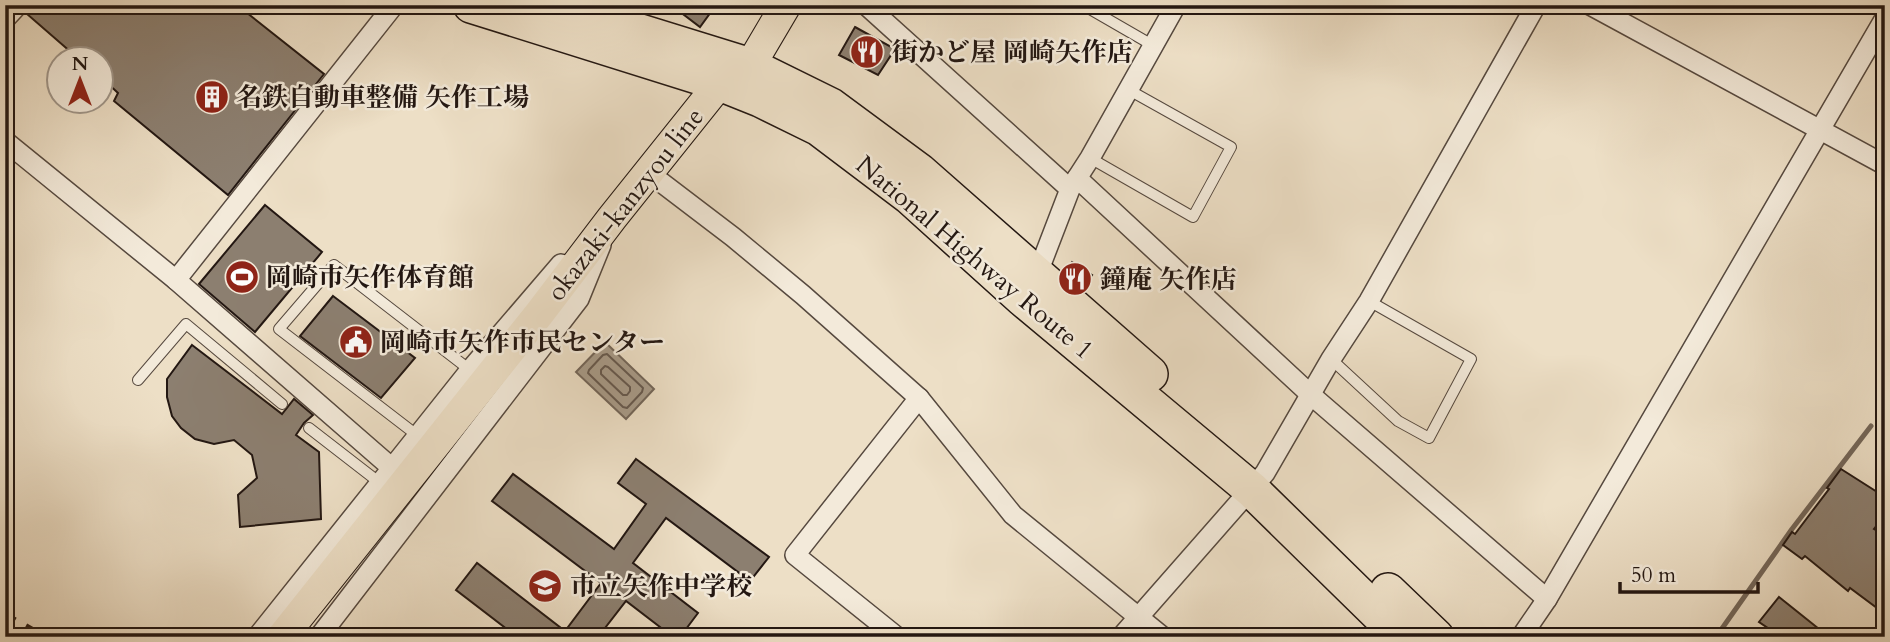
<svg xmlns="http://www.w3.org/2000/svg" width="1890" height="642" font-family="Cardo,'Noto Serif JP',serif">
<rect width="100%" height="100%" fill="#eddfc6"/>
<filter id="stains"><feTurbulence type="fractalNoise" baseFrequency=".00286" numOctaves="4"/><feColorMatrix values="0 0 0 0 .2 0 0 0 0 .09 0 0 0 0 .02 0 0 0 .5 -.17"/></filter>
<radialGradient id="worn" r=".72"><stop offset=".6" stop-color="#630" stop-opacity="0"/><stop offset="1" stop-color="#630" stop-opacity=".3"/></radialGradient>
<path fill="#a89b89" stroke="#736659" stroke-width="2" d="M 605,342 L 654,389 L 626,419 L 576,372 Z"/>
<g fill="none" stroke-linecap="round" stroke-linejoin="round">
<g stroke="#66594e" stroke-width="2">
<path d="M 607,354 L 643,388 L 642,392 L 627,408 L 623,407 L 588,373 L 589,370 L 603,355 Z"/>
<path d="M 605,366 L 608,367 L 630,387 L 630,391 L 627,395 L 623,395 L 601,374 L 601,370 Z"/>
</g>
<g stroke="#736659" stroke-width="5">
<path d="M 1881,413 L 1885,407"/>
<path d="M 1716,637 L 1792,529 L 1871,426"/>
</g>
</g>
<g fill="#8c7f70" stroke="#231712" stroke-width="2">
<path d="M 30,5 L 237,5 L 324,74 L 228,195 L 114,101 L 118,93 L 102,78 L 102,60 L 80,60 L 27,14 Z"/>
<path d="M 671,5 L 716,5 L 700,27 Z"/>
<path d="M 855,27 L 895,49 L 878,75 L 839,55 Z"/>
<path d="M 265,205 L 322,252 L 255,332 L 199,284 Z"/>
<path d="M 1072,262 L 1092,275 L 1083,288 L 1065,272 Z"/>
<path d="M 333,296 L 415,358 L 381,398 L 300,336 Z"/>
<path d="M 192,345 L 282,414 L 294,399 L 313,415 L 304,423 L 296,435 L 319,452 L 321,519 L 240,527 L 238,495 L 257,478 L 252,455 L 234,440 L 214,444 L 195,439 L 181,428 L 172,416 L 167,397 L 167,379 Z"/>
<path d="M 636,459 L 769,557 L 750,581 L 666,518 L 633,563 L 698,613 L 680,637 L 673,637 L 626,601 L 598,637 L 517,637 L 456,590 L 477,563 L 565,631 L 601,583 L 492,501 L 513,474 L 614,549 L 646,504 L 618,483 Z"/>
<path d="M 1841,469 L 1885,497 L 1885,515 L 1874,529 L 1885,535 L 1885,614 L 1850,588 L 1848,591 L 1805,556 L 1802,559 L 1783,545 L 1792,532 L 1795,534 L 1829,489 L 1827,488 Z"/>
<path d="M 1779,597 L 1829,637 L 1781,637 L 1759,622 Z"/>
</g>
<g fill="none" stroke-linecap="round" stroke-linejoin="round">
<g stroke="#56493f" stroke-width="12">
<g id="lane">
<path d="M 1083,5 L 1154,46"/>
<path d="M 1090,158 L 1193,217 L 1231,147 L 1129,90"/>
<path d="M 1331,359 L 1398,421 L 1429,438 L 1471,359 L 1369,301"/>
<path d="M 138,380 L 186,324 L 282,404"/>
<path d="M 309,428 L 380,483"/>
<path d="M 418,436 L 279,329 L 334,265 L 470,370"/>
</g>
</g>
<g stroke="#56493f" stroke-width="22">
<g id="street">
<path d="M 866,5 L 1070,189"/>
<path d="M 1590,5 L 1885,165"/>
<path d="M 5,19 L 18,5"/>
<path d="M 5,141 L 176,280 L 392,468 L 470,370 L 561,264"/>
<path d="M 649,173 L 733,237 L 803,295 L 919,398 L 1013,515 L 1163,637"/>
<path d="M 1077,178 L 1311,395 L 1547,599"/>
<path d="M 176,280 L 394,5"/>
<path d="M 1035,280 L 1070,189 L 1090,158 L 1176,5"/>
<path d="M 257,637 L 392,468"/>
<path d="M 319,637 L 579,299 L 601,245"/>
<path d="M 897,637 L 795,555 L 919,398"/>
<path d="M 1121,637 L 1265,473 L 1331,359 L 1369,301 L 1536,5"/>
<path d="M 1521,637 L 1547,599 L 1885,18"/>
</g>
</g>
<g stroke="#231712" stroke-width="32">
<path id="primary" d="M 282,637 L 539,314 L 612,218 L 720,83 L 750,66 L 786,5"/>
</g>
<g stroke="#231712" stroke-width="38">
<g id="highway">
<path d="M 471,5 L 720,83 L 760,99 L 819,128 L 909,196 L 1022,298 L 1252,490 L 1402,637"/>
<path d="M 553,5 L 750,66 L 831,106 L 919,171 L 1150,374"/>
<path d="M 1388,591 L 1436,637"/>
</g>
</g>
<use href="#lane" stroke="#f3eada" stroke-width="10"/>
<use href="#street" stroke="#f3eada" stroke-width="19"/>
<use href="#primary" stroke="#eddfc6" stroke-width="30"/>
<use href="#highway" stroke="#eddfc6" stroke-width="35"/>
<path stroke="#231712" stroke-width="5" stroke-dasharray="12 12" stroke-linecap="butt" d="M 5,614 L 46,637"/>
</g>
<defs>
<g id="restaurant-disc" transform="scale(1.75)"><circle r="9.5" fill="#8f2418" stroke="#f3eada"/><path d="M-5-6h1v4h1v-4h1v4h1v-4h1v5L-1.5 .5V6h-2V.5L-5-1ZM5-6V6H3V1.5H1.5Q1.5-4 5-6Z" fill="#fff"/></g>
<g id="building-disc" transform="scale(1.75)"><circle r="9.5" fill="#8f2418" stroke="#f3eada"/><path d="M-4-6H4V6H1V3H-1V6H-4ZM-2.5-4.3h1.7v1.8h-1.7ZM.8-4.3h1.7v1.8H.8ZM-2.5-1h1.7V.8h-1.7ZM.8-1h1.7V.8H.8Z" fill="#fff"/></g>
<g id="stadium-disc" transform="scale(1.75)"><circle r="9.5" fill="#8f2418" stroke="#f3eada"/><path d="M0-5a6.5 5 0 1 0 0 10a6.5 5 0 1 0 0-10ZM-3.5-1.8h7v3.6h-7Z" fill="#fff"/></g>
<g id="civic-disc" transform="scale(1.75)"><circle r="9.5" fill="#8f2418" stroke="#f3eada"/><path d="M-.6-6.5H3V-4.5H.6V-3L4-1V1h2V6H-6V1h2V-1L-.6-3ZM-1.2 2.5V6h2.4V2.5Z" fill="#fff"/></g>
<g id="school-disc" transform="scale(1.75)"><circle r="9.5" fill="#8f2418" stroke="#f3eada"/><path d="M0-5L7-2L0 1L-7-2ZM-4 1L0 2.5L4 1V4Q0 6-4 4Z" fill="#fff"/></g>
</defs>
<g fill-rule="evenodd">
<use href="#restaurant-disc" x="867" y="52"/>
<use href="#building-disc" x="212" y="97"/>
<use href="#stadium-disc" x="242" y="277"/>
<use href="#restaurant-disc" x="1075" y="279"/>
<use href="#civic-disc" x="356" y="342"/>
<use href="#school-disc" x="545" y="586"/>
</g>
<g text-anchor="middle" stroke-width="5" stroke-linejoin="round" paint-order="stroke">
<g font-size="26" font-weight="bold" fill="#231712" stroke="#f3eada" text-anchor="start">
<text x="892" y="61">街かど屋 岡崎矢作店</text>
<text x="236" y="106">名鉄自動車整備 矢作工場</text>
<text x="266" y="286">岡崎市矢作体育館</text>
<text x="1100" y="288">鐘庵 矢作店</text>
<text x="380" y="351">岡崎市矢作市民センター</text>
<text x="570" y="595">市立矢作中学校</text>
</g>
<g font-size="26" fill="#231712" stroke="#f3eada">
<text transform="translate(625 204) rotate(-52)" y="9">okazaki-kanzyou line</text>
<text transform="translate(975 257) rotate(40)" y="9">National Highway Route 1</text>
</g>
</g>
<rect width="1890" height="642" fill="none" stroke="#eddfc6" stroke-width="28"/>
<rect x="7" y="7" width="1876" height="628" fill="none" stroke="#231712" stroke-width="3.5"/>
<rect x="14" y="14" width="1862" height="614" fill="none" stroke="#231712" stroke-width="2"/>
<g transform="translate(80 80)"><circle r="33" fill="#f3eada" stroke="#a0968a" stroke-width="2"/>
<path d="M0-5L12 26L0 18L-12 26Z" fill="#8f2418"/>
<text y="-10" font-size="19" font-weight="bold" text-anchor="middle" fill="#231712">N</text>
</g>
<path d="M1620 582v10h138v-10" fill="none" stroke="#231712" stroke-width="3.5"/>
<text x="1631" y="582" font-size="21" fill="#231712" stroke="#f3eada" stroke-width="5" paint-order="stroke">50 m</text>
<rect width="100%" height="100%" filter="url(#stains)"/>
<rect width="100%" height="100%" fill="url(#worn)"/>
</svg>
